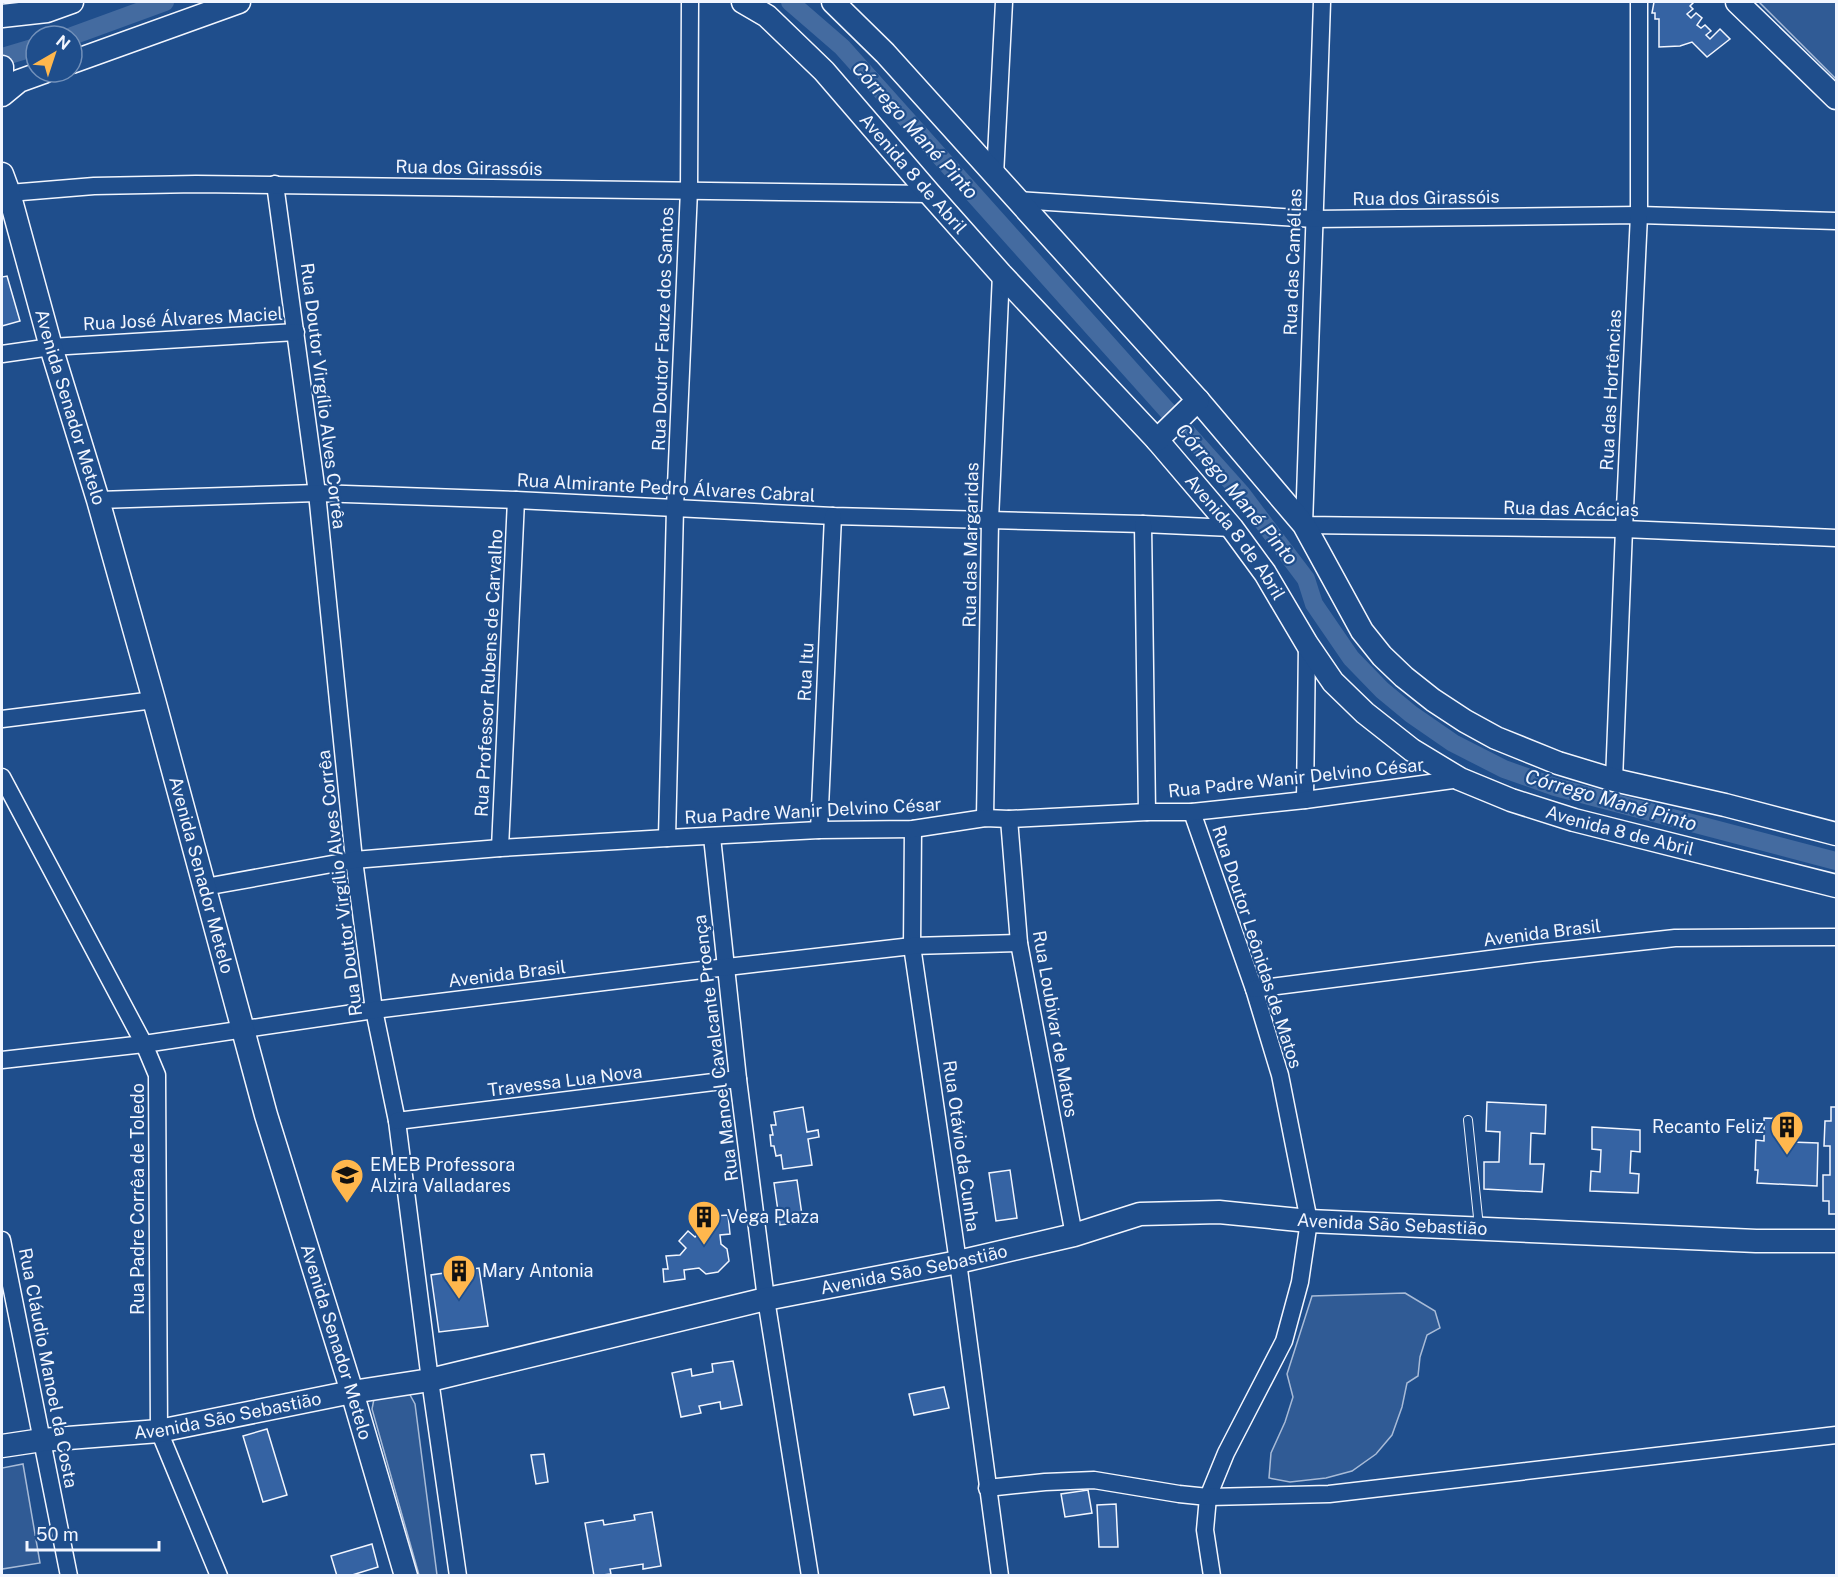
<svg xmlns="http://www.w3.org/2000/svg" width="1838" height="1577" font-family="'Public Sans',sans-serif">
<rect width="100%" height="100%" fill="#1f4e8c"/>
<g fill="#305b95" stroke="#a8bbd7" stroke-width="1.5">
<path d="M 1759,2 L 1836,2 L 1836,79 Z"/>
<path d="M 1405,1293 L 1435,1311 L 1440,1328 L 1427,1335 L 1420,1357 L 1418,1376 L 1407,1383 L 1402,1407 L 1392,1435 L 1376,1454 L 1352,1471 L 1326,1478 L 1290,1482 L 1269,1478 L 1271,1453 L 1285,1422 L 1293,1397 L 1287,1374 L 1312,1296 Z"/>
<path d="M 409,1393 L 415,1404 L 437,1575 L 419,1575 L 372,1409 L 374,1399 Z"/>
<path d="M 23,1464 L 40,1563 L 2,1569 L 2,1468 Z"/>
</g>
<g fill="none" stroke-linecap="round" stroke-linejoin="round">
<g stroke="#446ba0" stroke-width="18">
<path d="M 790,2 L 842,47 L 1241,493 L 1306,579 L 1314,604 L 1351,658 L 1382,690 L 1411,714 L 1453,743 L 1504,769 L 1555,787 L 1836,861"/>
<path d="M 72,36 L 165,2"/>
<path d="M 2,57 L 36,47"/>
</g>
</g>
<g fill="#3563a3" stroke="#f2f6ff" stroke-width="1.5">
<path d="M 1654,2 L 1694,2 L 1690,6 L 1693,9 L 1687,14 L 1691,18 L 1696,13 L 1702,18 L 1697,25 L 1701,28 L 1705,25 L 1711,31 L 1706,35 L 1710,39 L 1720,29 L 1730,39 L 1707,57 L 1692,42 L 1680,46 L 1659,47 L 1659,19 L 1655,19 L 1655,13 L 1652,13 Z"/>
<path d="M 7,276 L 20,321 L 2,326 L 2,277 Z"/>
<path d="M 1487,1102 L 1546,1105 L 1545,1134 L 1531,1133 L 1530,1164 L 1544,1164 L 1542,1192 L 1484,1189 L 1484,1162 L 1499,1162 L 1500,1132 L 1486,1131 Z"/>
<path d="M 803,1107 L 807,1132 L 818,1130 L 819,1137 L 808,1139 L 812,1165 L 783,1169 L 781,1155 L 776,1156 L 774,1146 L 771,1146 L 770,1135 L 773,1135 L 771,1125 L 776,1125 L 774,1112 Z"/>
<path d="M 1831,1107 L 1836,1107 L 1836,1214 L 1829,1214 L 1829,1201 L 1823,1201 L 1823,1175 L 1830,1175 L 1830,1146 L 1824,1146 L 1825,1121 L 1831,1121 Z"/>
<path d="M 1764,1118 L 1792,1119 L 1791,1142 L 1818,1143 L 1817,1186 L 1757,1183 L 1758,1170 L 1755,1170 L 1756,1140 L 1764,1141 Z"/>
<path d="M 1592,1127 L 1640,1130 L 1640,1152 L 1631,1151 L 1630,1173 L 1639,1174 L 1638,1193 L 1590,1191 L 1591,1171 L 1600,1172 L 1601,1150 L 1592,1149 Z"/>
<path d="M 1010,1170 L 1017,1218 L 996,1221 L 989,1173 Z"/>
<path d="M 797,1180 L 803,1222 L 780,1225 L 774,1183 Z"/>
<path d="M 714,1211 L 714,1216 L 728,1215 L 730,1234 L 720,1235 L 721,1244 L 727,1249 L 729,1261 L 718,1272 L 706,1274 L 699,1268 L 684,1270 L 685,1279 L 664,1282 L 663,1269 L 668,1269 L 666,1256 L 680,1255 L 686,1248 L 679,1241 L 688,1231 L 695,1237 L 702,1230 L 700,1213 Z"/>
<path d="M 479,1268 L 488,1326 L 439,1332 L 431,1275 Z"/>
<path d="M 733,1361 L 742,1405 L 721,1409 L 720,1402 L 699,1406 L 701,1413 L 681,1417 L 672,1373 L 691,1369 L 692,1376 L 713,1372 L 712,1364 Z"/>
<path d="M 944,1387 L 949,1408 L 914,1415 L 909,1394 Z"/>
<path d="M 267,1429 L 287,1495 L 263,1502 L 243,1436 Z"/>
<path d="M 544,1454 L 548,1482 L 536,1484 L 531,1455 Z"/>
<path d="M 1088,1490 L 1092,1513 L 1065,1517 L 1061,1494 Z"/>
<path d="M 1116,1504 L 1118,1547 L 1099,1547 L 1097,1505 Z"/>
<path d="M 652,1512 L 661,1566 L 643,1569 L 643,1564 L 610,1569 L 611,1574 L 594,1576 L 585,1523 L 603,1520 L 604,1525 L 635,1520 L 634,1515 Z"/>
<path d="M 372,1544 L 378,1567 L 349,1576 L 337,1576 L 331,1556 Z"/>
</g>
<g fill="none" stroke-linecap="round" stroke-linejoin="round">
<g stroke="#f2f6ff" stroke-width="10">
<path id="lane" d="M 1468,1120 L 1479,1227"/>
</g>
<g stroke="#f2f6ff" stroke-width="19">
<g id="street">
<path d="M 1322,2 L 1304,525 L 1624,529 L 1836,538"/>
<path d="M 995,175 L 1004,2"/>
<path d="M 275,184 L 317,493 L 354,860 L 374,1010 L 397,1121 L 430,1380 L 458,1576"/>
<path d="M 9,193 L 94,186 L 196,184 L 930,194"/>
<path d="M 1017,200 L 1314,219 L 1639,215 L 1836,221"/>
<path d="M 2,354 L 51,347 L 296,332"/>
<path d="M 98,500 L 317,493 L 516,500 L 833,516 L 1143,524 L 1232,528"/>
<path d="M 1143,524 L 1147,812"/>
<path d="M 2,719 L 154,700"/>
<path d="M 2,777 L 144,1044 L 157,1075 L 159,1431 L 219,1576"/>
<path d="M 1614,780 L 1624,529 L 1639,215 L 1639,2"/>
<path d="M 1305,800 L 1307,644"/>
<path d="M 1192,812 L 1254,989 L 1280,1075 L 1309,1221 L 1300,1282 L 1284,1341 L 1226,1453 L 1208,1497 L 1205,1530 L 1212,1576"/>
<path d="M 985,818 L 990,520 L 1001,274"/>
<path d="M 1009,819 L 1019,943 L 1074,1235"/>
<path d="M 913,829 L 912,946 L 958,1262 L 1000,1576"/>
<path d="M 819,830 L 833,516"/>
<path d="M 712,837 L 738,1079 L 766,1299 L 810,1576"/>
<path d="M 667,838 L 675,508 L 689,190 L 690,2"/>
<path d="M 500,848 L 516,500"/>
<path d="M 205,887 L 354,860 L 500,848 L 667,838 L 819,830 L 913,829 L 985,818 L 1009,819 L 1147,812 L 1192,812 L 1305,800 L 1460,779"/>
<path d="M 1254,989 L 1537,953 L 1675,938 L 1836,937"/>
<path d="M 2,1060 L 144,1044 L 374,1010 L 727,967 L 912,946 L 1019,943"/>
<path d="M 397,1121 L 738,1079"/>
<path d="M 2,1240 L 69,1576"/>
<path d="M 987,1488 L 1045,1482 L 1094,1480 L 1179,1494 L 1208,1497 L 1329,1494 L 1836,1435"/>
</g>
</g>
<g stroke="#f2f6ff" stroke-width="25">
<g id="secondary">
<path id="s1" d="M 743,2 L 767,16 L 824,71 L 930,194 L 1001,274 L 1157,440 L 1232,528 L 1265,573 L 1307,644 L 1333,682 L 1365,713 L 1412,750 L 1460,779 L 1511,800 L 1574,820 L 1836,886"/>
<path d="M 833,2 L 885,53 L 1198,400 L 1304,525 L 1362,631 L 1382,656 L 1404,677 L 1433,700 L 1465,721 L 1496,738 L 1558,763 L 1614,780 L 1725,805 L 1836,834"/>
<path d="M 1737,2 L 1836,98"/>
<path d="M 2,16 L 47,11 L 72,2"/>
<path d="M 72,62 L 239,2"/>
<path d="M 2,67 L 2,87"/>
<path d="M 2,95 L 19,81 L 44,72"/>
<path id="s2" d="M 2,174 L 9,193 L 51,347 L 98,500 L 154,700 L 266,1115 L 352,1392 L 406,1576"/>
<path d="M 1157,440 L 1198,400"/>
<path id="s3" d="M 2,1446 L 42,1440 L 159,1431 L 352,1392 L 430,1380 L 766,1299 L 958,1262 L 1074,1235 L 1140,1214 L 1219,1212 L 1309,1221 L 1756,1241 L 1836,1241"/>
</g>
</g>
<use href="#lane" stroke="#1f4e8c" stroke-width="8"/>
<use href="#street" stroke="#1f4e8c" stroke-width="16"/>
<use href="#secondary" stroke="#1f4e8c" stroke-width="22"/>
</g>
<defs>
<g id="building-pin" transform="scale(1.725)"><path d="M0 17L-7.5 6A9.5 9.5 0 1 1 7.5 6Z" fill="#ffb74d" stroke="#1f4e8c"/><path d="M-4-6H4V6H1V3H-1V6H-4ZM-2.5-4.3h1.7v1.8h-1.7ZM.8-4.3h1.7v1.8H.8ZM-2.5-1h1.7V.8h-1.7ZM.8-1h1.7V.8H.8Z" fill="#111"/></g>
<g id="school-pin" transform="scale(1.725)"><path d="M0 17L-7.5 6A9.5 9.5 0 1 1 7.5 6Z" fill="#ffb74d" stroke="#1f4e8c"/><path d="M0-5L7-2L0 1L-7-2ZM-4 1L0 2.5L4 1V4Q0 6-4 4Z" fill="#111"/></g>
</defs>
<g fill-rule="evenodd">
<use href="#building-pin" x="1787" y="1127"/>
<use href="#school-pin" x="347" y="1175"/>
<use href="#building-pin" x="704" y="1217"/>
<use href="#building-pin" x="459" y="1271"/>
</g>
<g text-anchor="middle" stroke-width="4.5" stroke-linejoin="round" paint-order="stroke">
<g font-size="18" fill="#f2f6ff" stroke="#1f4e8c">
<text transform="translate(469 168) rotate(1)" y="6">Rua dos Girassóis</text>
<text dy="6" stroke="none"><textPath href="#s1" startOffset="243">Avenida 8 de Abril</textPath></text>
<text transform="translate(1426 198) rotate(-1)" y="6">Rua dos Girassóis</text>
<text transform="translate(1293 262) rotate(-88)" y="6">Rua das Camélias</text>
<text transform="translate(183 319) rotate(-3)" y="6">Rua José Álvares Maciel</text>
<text transform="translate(663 329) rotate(-88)" y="6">Rua Doutor Fauze dos Santos</text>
<text transform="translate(1611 390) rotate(-87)" y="6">Rua das Hortências</text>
<text transform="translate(323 396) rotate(83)" y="6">Rua Doutor Virgílio Alves Corrêa</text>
<text dy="6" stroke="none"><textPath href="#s2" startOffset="243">Avenida Senador Metelo</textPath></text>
<text transform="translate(666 488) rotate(3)" y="6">Rua Almirante Pedro Álvares Cabral</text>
<text transform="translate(1571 509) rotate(1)" y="6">Rua das Acácias</text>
<text dy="6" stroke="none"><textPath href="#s1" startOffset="729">Avenida 8 de Abril</textPath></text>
<text transform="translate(971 545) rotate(-89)" y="6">Rua das Margaridas</text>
<text transform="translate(806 672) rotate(-87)" y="6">Rua Itu</text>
<text transform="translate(489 673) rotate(-87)" y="6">Rua Professor Rubens de Carvalho</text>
<text transform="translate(1296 778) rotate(-6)" y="6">Rua Padre Wanir Delvino César</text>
<text transform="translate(813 811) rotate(-3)" y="6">Rua Padre Wanir Delvino César</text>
<text dy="6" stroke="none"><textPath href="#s1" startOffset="1233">Avenida 8 de Abril</textPath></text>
<text dy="6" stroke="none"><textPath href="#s2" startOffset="729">Avenida Senador Metelo</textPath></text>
<text transform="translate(340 883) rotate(-97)" y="6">Rua Doutor Virgílio Alves Corrêa</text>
<text transform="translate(1542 933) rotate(-7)" y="6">Avenida Brasil</text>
<text transform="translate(1257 947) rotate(72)" y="6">Rua Doutor Leônidas de Matos</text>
<text transform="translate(507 974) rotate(-7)" y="6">Avenida Brasil</text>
<text transform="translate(1055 1024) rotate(80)" y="6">Rua Loubivar de Matos</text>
<text transform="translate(716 1048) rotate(-97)" y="6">Rua Manoel Cavalcante Proença</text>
<text transform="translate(565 1081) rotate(-7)" y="6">Travessa Lua Nova</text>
<text transform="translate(961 1146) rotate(82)" y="6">Rua Otávio da Cunha</text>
<text transform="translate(138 1199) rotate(-90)" y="6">Rua Padre Corrêa de Toledo</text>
<text dy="6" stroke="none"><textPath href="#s3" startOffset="1416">Avenida São Sebastião</textPath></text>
<text dy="6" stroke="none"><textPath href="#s3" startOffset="930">Avenida São Sebastião</textPath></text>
<text dy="6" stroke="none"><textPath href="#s2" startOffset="1215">Avenida Senador Metelo</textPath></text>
<text transform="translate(48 1368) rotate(79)" y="6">Rua Cláudio Manoel da Costa</text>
<text dy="6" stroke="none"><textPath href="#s3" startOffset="228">Avenida São Sebastião</textPath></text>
</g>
<g font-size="18" fill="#f2f6ff" stroke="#1f4e8c" text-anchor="start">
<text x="1764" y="1133" text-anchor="end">Recanto Feliz</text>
<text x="370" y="1171">EMEB Professora<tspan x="370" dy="21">Alzira Valladares</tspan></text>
<text x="727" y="1223">Vega Plaza</text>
<text x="482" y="1277">Mary Antonia</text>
</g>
<g font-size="20" font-style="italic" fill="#f2f6ff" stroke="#1f4e8c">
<text transform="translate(915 130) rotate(48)" y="7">Córrego Mané Pinto</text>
<text transform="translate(1237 494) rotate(50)" y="7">Córrego Mané Pinto</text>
<text transform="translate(1611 800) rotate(16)" y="7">Córrego Mané Pinto</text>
</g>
</g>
<rect width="1838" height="1577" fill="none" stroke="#f2f6ff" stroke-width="6"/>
<g transform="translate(54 54) rotate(39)"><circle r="28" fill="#1f4e8c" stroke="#7391ba" stroke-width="1.5"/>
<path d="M0-4.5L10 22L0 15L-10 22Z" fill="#ffb74d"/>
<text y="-9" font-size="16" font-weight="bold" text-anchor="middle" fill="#f2f6ff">N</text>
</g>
<path d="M27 1541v9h132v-9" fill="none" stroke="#f2f6ff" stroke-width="3"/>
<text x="36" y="1541" font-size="18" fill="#f2f6ff" stroke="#1f4e8c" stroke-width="4.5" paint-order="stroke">50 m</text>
</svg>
